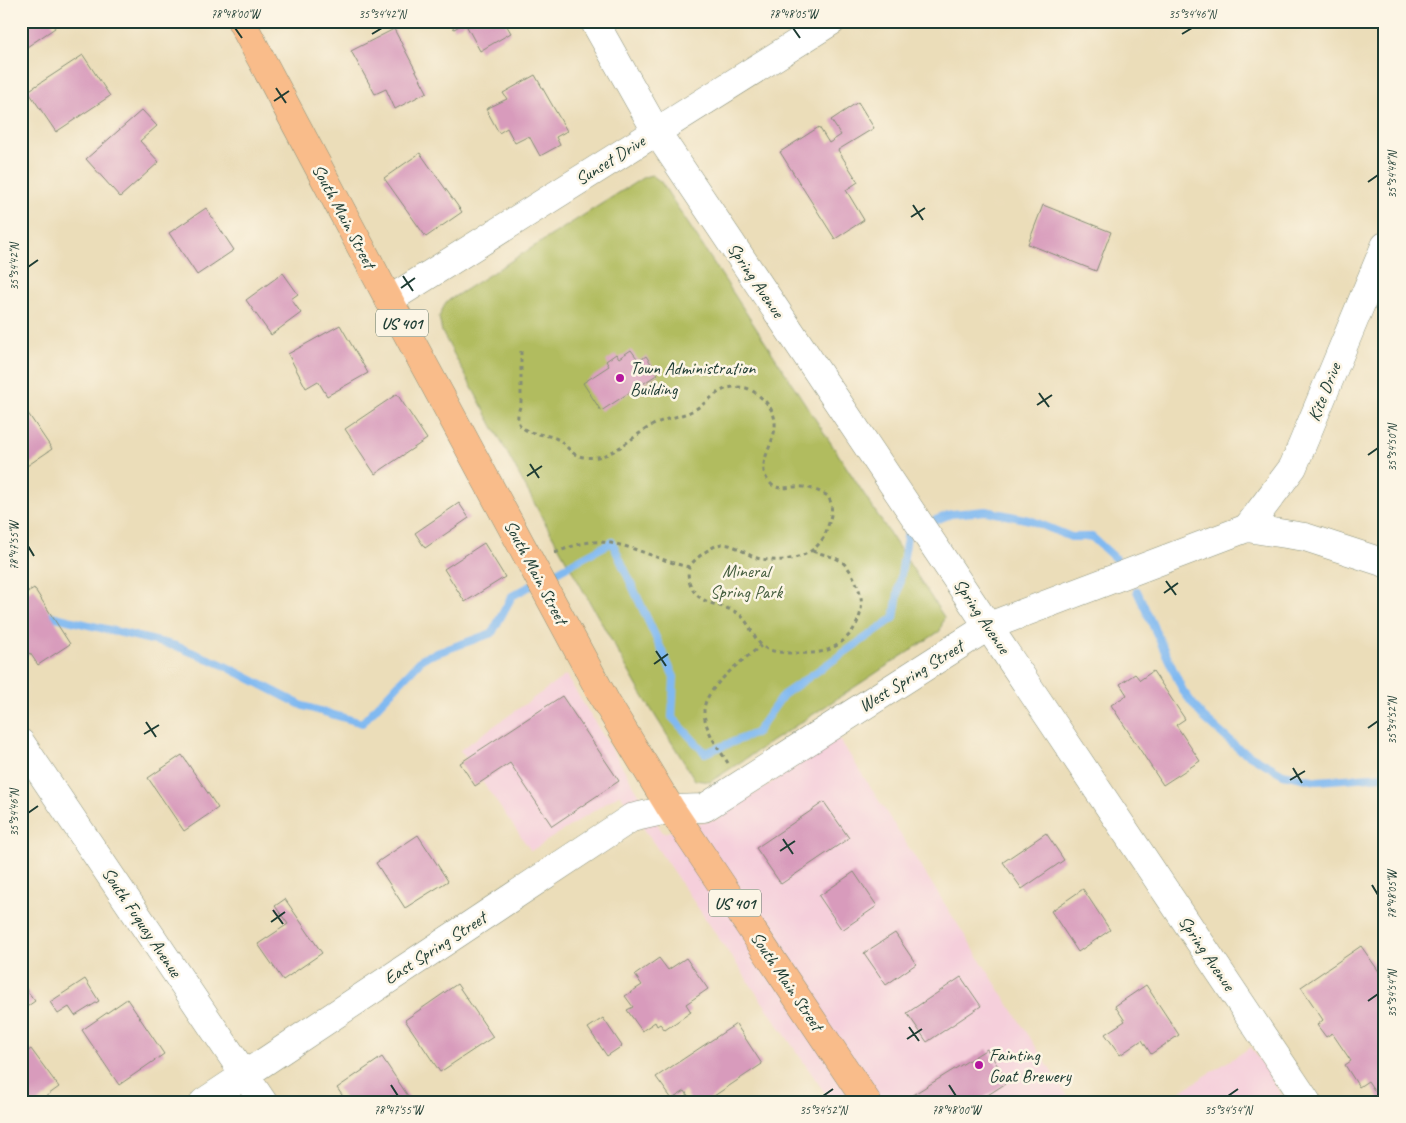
<svg xmlns="http://www.w3.org/2000/svg" width="1406" height="1123" font-family="Caveat,sans-serif">
<rect width="100%" height="100%" fill="#fcf5e5"/>
<filter id="ink" filterUnits="userSpaceOnUse"><feTurbulence type="fractalNoise" baseFrequency=".02" numOctaves="2"/><feDisplacementMap in="SourceGraphic" scale="10" xChannelSelector="R" yChannelSelector="G"/><feConvolveMatrix kernelMatrix="1 2 1 2 8 2 1 2 1" color-interpolation-filters="sRGB"/></filter>
<filter id="wash" filterUnits="userSpaceOnUse"><feTurbulence type="fractalNoise" baseFrequency=".0096" numOctaves="4" result="noise"/><feDisplacementMap in="SourceGraphic" scale="20" xChannelSelector="R" yChannelSelector="G"/><feGaussianBlur stdDeviation="1.12" result="paint"/><feColorMatrix in="noise" values="0 0 0 0 0 0 0 0 0 0 0 0 0 0 0 0 0 1.4 0 .05"/><feComposite in="paint" operator="in"/></filter>
<g filter="url(#wash)">
<rect width="100%" height="100%" fill="#ebddb9"/>
<g fill="#f5cfdb">
<path d="M 566,675 L 663,833 L 717,819 L 839,738 L 1071,1102 L 831,1102 L 620,794 L 531,851 L 460,750 Z"/>
<path d="M 1251,1047 L 1286,1102 L 1164,1102 Z"/>
</g>
<path fill="#b1bc5e" stroke="#687c49" d="M 652,175 L 661,182 L 944,617 L 940,631 L 710,782 L 695,780 L 641,693 L 544,521 L 442,332 L 439,317 L 446,302 L 644,177 Z"/>
<g fill="none" stroke-linecap="round" stroke-linejoin="round">
<g stroke="#80b9f1" stroke-width="8">
<path d="M 1137,591 L 1183,691 L 1203,717 L 1239,749 L 1283,774 L 1317,781 L 1385,776"/>
<path d="M 43,614 L 176,646 L 221,664 L 303,706 L 362,723 L 423,658 L 492,633 L 512,596 L 612,542 L 674,677 L 672,717 L 705,753 L 756,733 L 783,695 L 894,618 L 908,531 L 951,514 L 986,511 L 1030,520 L 1071,537 L 1092,537 L 1116,559"/>
</g>
</g>
<g id="blocks">
<g fill="#d89bbc">
<path d="M 21,21 L 51,21 L 55,28 L 21,51 Z"/>
<path d="M 450,21 L 504,21 L 511,33 L 480,51 L 465,23 L 454,29 Z"/>
<path d="M 394,29 L 427,92 L 395,109 L 386,89 L 375,94 L 351,51 Z"/>
<path d="M 83,55 L 110,96 L 56,132 L 28,91 Z"/>
<path d="M 535,75 L 567,131 L 556,137 L 560,145 L 540,156 L 529,136 L 515,143 L 507,128 L 499,133 L 486,109 L 507,99 L 503,93 Z"/>
<path d="M 858,102 L 874,128 L 838,150 L 858,182 L 846,190 L 864,220 L 835,239 L 780,152 L 819,127 L 829,143 L 841,135 L 831,120 Z"/>
<path d="M 142,110 L 157,126 L 140,141 L 159,162 L 120,197 L 86,159 Z"/>
<path d="M 420,153 L 462,212 L 426,237 L 384,178 Z"/>
<path d="M 1043,205 L 1111,232 L 1096,271 L 1028,244 Z"/>
<path d="M 206,208 L 234,250 L 197,275 L 169,233 Z"/>
<path d="M 283,273 L 298,294 L 291,299 L 301,313 L 271,335 L 246,300 Z"/>
<path d="M 340,325 L 368,373 L 327,396 L 318,381 L 306,388 L 288,354 Z"/>
<path d="M 631,350 L 639,361 L 646,356 L 658,374 L 601,411 L 583,383 L 609,366 L 606,361 L 616,354 L 619,358 Z"/>
<path d="M 397,394 L 427,439 L 375,474 L 345,429 Z"/>
<path d="M 21,403 L 52,449 L 21,470 Z"/>
<path d="M 459,503 L 469,518 L 425,548 L 415,533 Z"/>
<path d="M 484,543 L 505,577 L 465,602 L 444,569 Z"/>
<path d="M 34,588 L 70,644 L 38,665 L 30,653 L 24,657 L 21,653 L 21,596 Z"/>
<path d="M 1153,671 L 1185,719 L 1176,725 L 1200,761 L 1163,785 L 1111,705 L 1127,695 L 1120,684 L 1135,674 L 1140,680 Z"/>
<path d="M 562,696 L 619,781 L 552,826 L 510,763 L 475,786 L 460,763 Z"/>
<path d="M 182,755 L 218,808 L 184,831 L 148,778 Z"/>
<path d="M 824,802 L 849,838 L 781,884 L 756,848 Z"/>
<path d="M 1046,833 L 1064,860 L 1022,889 L 1003,862 Z"/>
<path d="M 418,835 L 448,881 L 405,908 L 376,863 Z"/>
<path d="M 854,872 L 877,906 L 842,930 L 819,896 Z"/>
<path d="M 1083,889 L 1110,930 L 1078,952 L 1051,911 Z"/>
<path d="M 285,899 L 322,953 L 283,980 L 258,944 L 288,924 L 275,906 Z"/>
<path d="M 895,933 L 916,964 L 886,985 L 864,953 Z"/>
<path d="M 1361,946 L 1385,980 L 1385,1102 L 1382,1102 L 1368,1081 L 1359,1087 L 1345,1065 L 1351,1061 L 1332,1033 L 1326,1037 L 1317,1025 L 1323,1020 L 1301,987 Z"/>
<path d="M 659,958 L 668,970 L 686,958 L 708,989 L 686,1004 L 691,1012 L 665,1030 L 660,1024 L 657,1026 L 655,1022 L 642,1031 L 627,1010 L 633,1007 L 625,996 L 642,985 L 635,975 Z"/>
<path d="M 961,977 L 981,1006 L 927,1042 L 907,1013 Z"/>
<path d="M 85,979 L 99,1001 L 75,1016 L 69,1007 L 58,1014 L 50,1002 Z"/>
<path d="M 21,983 L 35,1001 L 21,1011 Z"/>
<path d="M 457,984 L 493,1037 L 440,1072 L 405,1020 Z"/>
<path d="M 1146,985 L 1179,1035 L 1151,1054 L 1142,1040 L 1120,1055 L 1105,1034 L 1125,1021 L 1115,1006 Z"/>
<path d="M 127,999 L 164,1054 L 119,1085 L 82,1030 Z"/>
<path d="M 603,1018 L 622,1046 L 607,1056 L 588,1028 Z"/>
<path d="M 736,1024 L 762,1064 L 705,1102 L 692,1102 L 685,1091 L 672,1099 L 656,1077 Z"/>
<path d="M 31,1049 L 59,1087 L 38,1102 L 21,1102 L 21,1056 Z"/>
<path d="M 987,1049 L 1008,1082 L 977,1102 L 914,1102 L 911,1096 Z"/>
<path d="M 382,1057 L 412,1102 L 347,1102 L 337,1088 Z"/>
</g>
</g>
</g>
<g filter="url(#ink)">
<use href="#blocks" fill-opacity="0" stroke="#858d76" stroke-width="1"/>
<g fill="none" stroke-linecap="round" stroke-linejoin="round">
<g stroke="#858d76" stroke-width="29">
<g id="minor">
<path d="M 594,21 L 656,131 L 1307,1102"/>
<path d="M 389,300 L 832,21"/>
<path d="M 1247,528 L 1293,467 L 1385,246"/>
<path d="M 1247,528 L 1305,537 L 1385,563"/>
<path d="M 21,743 L 263,1102"/>
<path d="M 204,1102 L 631,818 L 671,809 L 704,808 L 989,626 L 1247,528"/>
</g>
</g>
<g stroke="#858d76" stroke-width="29">
<path id="major" d="M 241,21 L 389,300 L 606,702 L 671,809 L 867,1102"/>
</g>
<g stroke="#858d76" stroke-width="3" stroke-dasharray="4 4" stroke-linecap="butt">
<path d="M 521,351 C 521,368 521,384 521,401 C 521,407 517,412 518,419 C 518,423 520,426 523,428 C 532,436 548,433 559,440 C 566,444 571,454 579,456 C 610,464 628,438 653,425 C 665,418 680,417 692,411 C 711,402 720,382 746,388 C 753,390 759,396 764,400 C 796,433 746,459 771,484 C 779,492 793,485 804,487 C 812,488 821,492 828,496 C 835,509 830,519 826,532 C 816,558 785,563 761,559 C 748,557 737,544 722,544 C 713,545 692,560 689,568 C 687,574 689,585 693,590 C 703,606 724,604 739,614 C 751,623 753,642 767,649 C 773,652 782,652 789,653 C 800,653 809,654 820,652 C 847,647 869,617 859,590 C 855,579 850,568 841,561 C 833,556 821,554 812,551"/>
<path d="M 555,553 C 567,548 579,543 592,542 C 625,540 658,561 689,567"/>
<path d="M 728,763 C 719,749 704,729 704,711 C 703,689 745,658 761,646"/>
</g>
<use href="#minor" stroke="#fff" stroke-width="28"/>
<use href="#major" stroke="#f9bc8a" stroke-width="28"/>
</g>
</g>
<path fill="none" stroke="#1f3d34" stroke-width="2" d="M 235,28 L 242,38M 793,28 L 800,38M 372,34 L 382,28M 1182,34 L 1192,28M 276,88 L 286,103M 274,101 L 289,91M 1368,182 L 1378,175M 913,205 L 923,220M 911,217 L 925,208M 28,267 L 38,260M 403,276 L 413,291M 401,288 L 415,278M 1039,393 L 1049,407M 1037,405 L 1052,395M 1368,455 L 1378,448M 530,464 L 539,478M 527,476 L 542,466M 28,546 L 34,556M 1166,581 L 1176,595M 1164,593 L 1178,583M 656,651 L 666,666M 654,664 L 668,654M 146,722 L 156,737M 1368,728 L 1378,721M 144,734 L 159,725M 1293,768 L 1302,783M 1290,780 L 1305,771M 28,813 L 38,806M 783,839 L 793,854M 780,851 L 795,841M 1372,885 L 1378,895M 273,910 L 283,924M 271,922 L 285,912M 1368,1001 L 1378,994M 909,1027 L 919,1041M 907,1039 L 922,1029M 391,1085 L 398,1096M 949,1085 L 956,1096M 823,1096 L 833,1089M 1228,1096 L 1238,1089"/>
<g fill="#b5179e" stroke="#fcf5e5" stroke-width="2">
<circle cx="620" cy="378" r="5"/>
<circle cx="979" cy="1065" r="5"/>
</g>
<g text-anchor="middle" stroke-width="5" stroke-linejoin="round" paint-order="stroke">
<g fill="#fcf5e5" stroke="#617469" stroke-width="1">
<rect x="376" y="309.5" width="52" height="27" rx="4"/>
<rect x="709" y="889.5" width="52" height="27" rx="4"/>
</g>
<g font-size="16" font-weight="bold" fill="#1f3d34">
<text x="402" y="329">US 401</text>
<text x="735" y="909">US 401</text>
</g>
<g font-size="18" fill="#1f3d34" stroke="#fcf5e5">
<text transform="translate(610 160) rotate(-32)" y="6">Sunset Drive</text>
<text transform="translate(344 216) rotate(62)" y="6">South Main Street</text>
<text transform="translate(756 280) rotate(56)" y="6">Spring Avenue</text>
<text transform="translate(1324 392) rotate(-68)" y="6">Kite Drive</text>
<text transform="translate(536 572) rotate(62)" y="6">South Main Street</text>
<text transform="translate(982 616) rotate(56)" y="6">Spring Avenue</text>
<text transform="translate(911 676) rotate(-32)" y="6">West Spring Street</text>
<text transform="translate(142 922) rotate(56)" y="6">South Fuquay Avenue</text>
<text transform="translate(435 948) rotate(-33)" y="6">East Spring Street</text>
<text transform="translate(1207 953) rotate(56)" y="6">Spring Avenue</text>
<text transform="translate(787 981) rotate(56)" y="6">South Main Street</text>
</g>
<g font-size="18" fill="#1f3d34" stroke="#fcf5e5" text-anchor="start">
<text x="630" y="374">Town Administration<tspan x="630" dy="21">Building</tspan></text>
<text x="989" y="1061">Fainting<tspan x="989" dy="21">Goat Brewery</tspan></text>
</g>
<g font-size="18" fill="#445d3e" stroke="#fcf5e5">
<text x="746" y="577">Mineral<tspan x="746" dy="21">Spring Park</tspan></text>
</g>
</g>
<rect width="1406" height="1123" fill="none" stroke="#fcf5e5" stroke-width="55"/>
<rect x="28" y="28" width="1350" height="1068" fill="none" stroke="#1f3d34" stroke-width="2"/>
<g font-size="12" text-anchor="middle" fill="#1f3d34">
<text x="235" y="18">78°48'00"W</text>
<text x="382" y="18">35°34'42"N</text>
<text x="793" y="18">78°48'05"W</text>
<text x="1192" y="18">35°34'46"N</text>
<text transform="translate(1392 175) rotate(-90)" y="4">35°34'48"N</text>
<text transform="translate(14 267) rotate(-90)" y="4">35°34'42"N</text>
<text transform="translate(1392 448) rotate(-90)" y="4">35°34'50"N</text>
<text transform="translate(14 546) rotate(-90)" y="4">78°47'55"W</text>
<text transform="translate(1392 721) rotate(-90)" y="4">35°34'52"N</text>
<text transform="translate(14 813) rotate(-90)" y="4">35°34'46"N</text>
<text transform="translate(1392 895) rotate(-90)" y="4">78°48'05"W</text>
<text transform="translate(1392 994) rotate(-90)" y="4">35°34'54"N</text>
<text x="398" y="1114">78°47'55"W</text>
<text x="823" y="1114">35°34'52"N</text>
<text x="956" y="1114">78°48'00"W</text>
<text x="1228" y="1114">35°34'54"N</text>
</g>
</svg>
